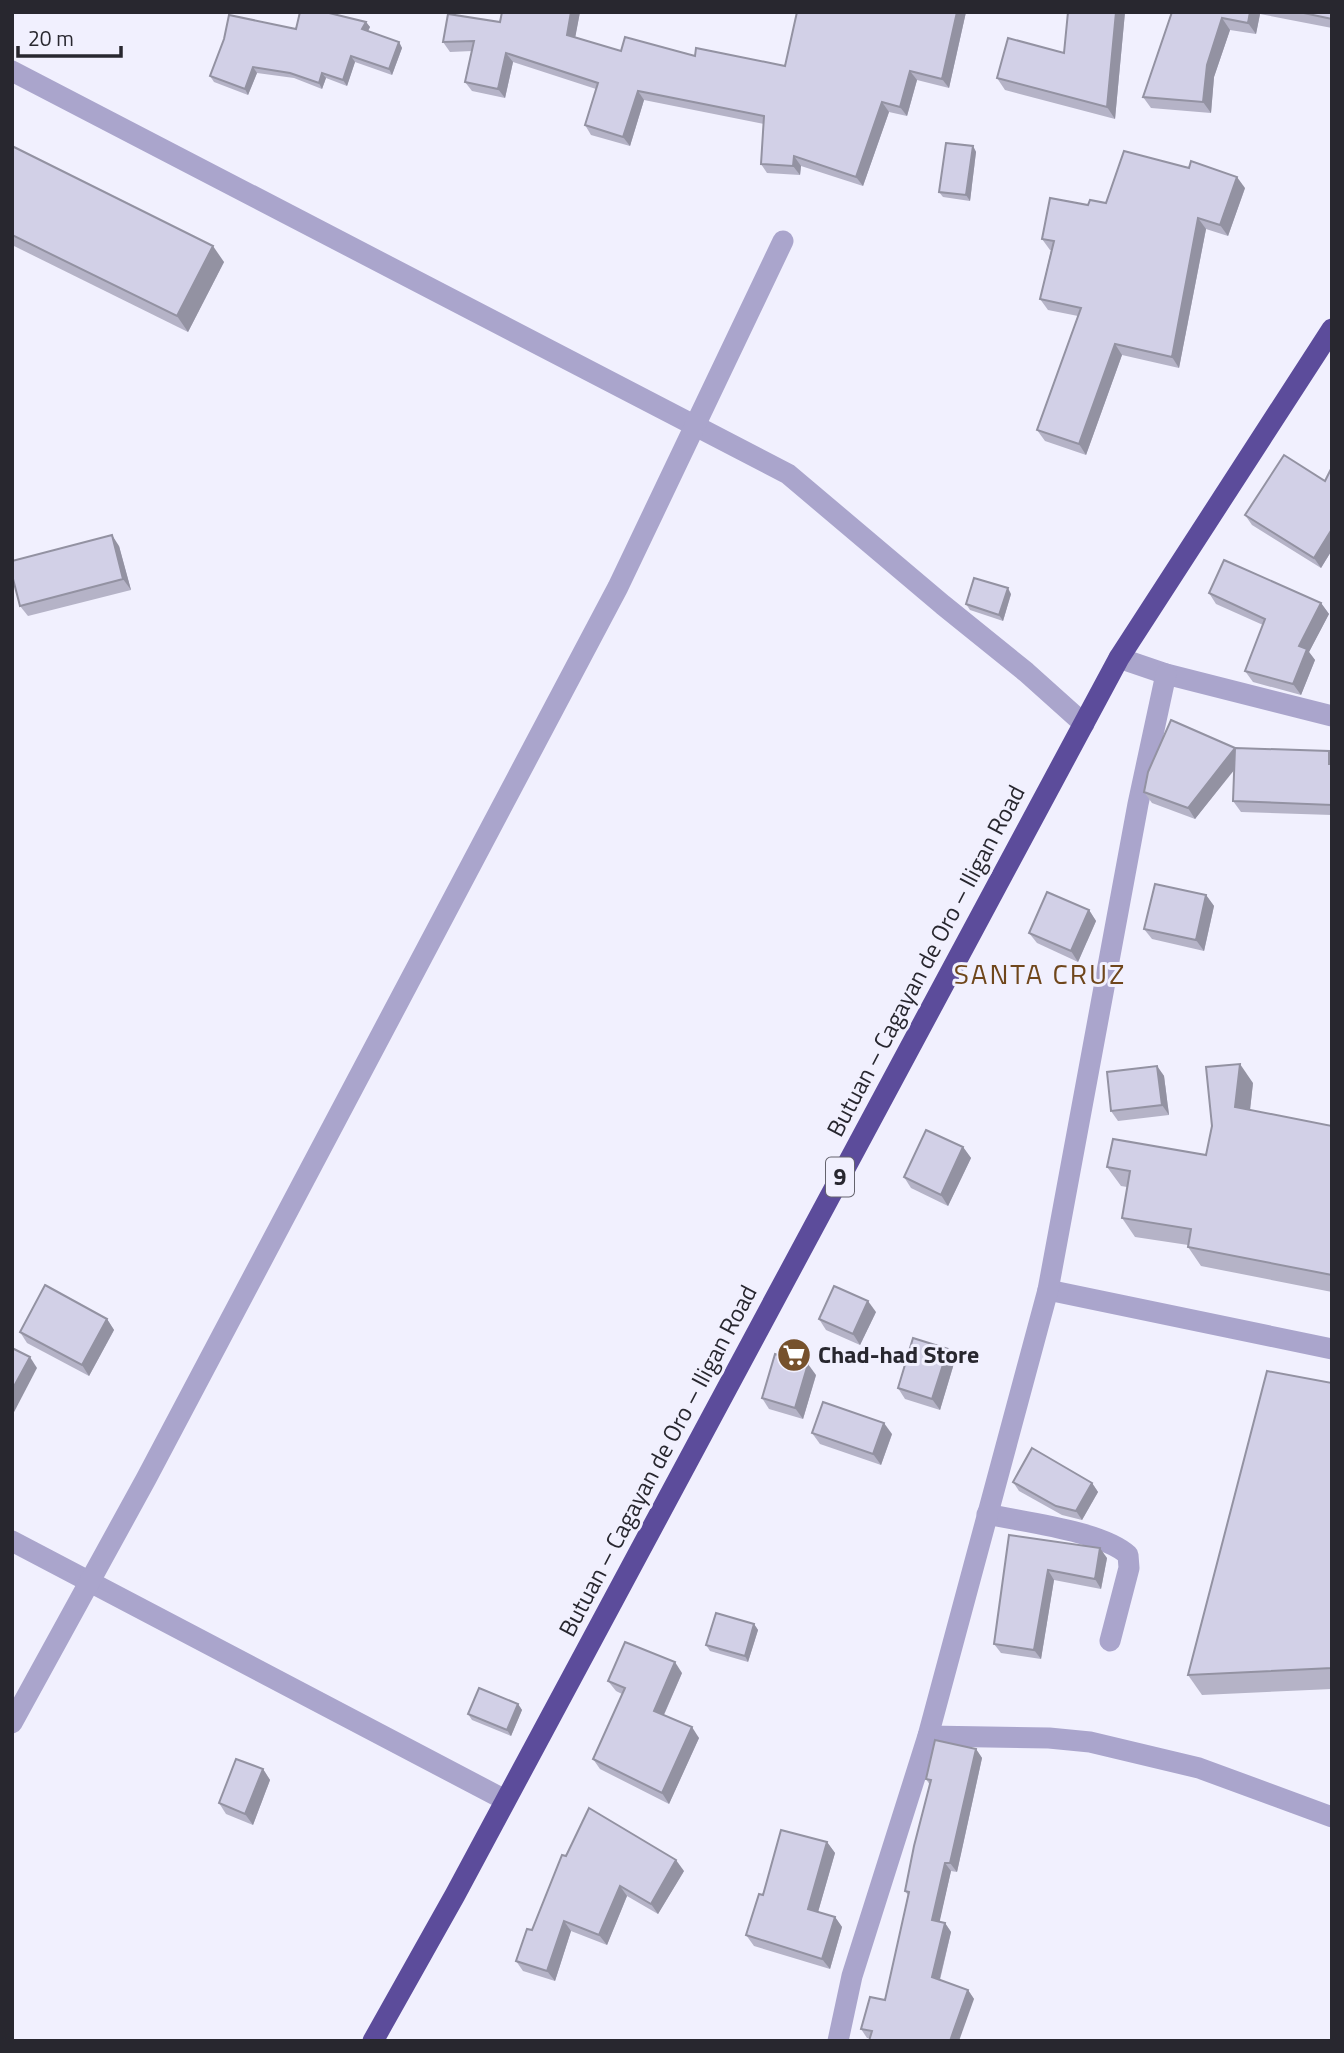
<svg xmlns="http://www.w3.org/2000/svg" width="1344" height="2053" font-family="'Titillium Web',sans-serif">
<rect width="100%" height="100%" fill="#f1f0fe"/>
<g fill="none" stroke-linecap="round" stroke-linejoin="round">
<g stroke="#aaa5cc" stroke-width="21">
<path d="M 12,71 L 788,474 L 943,605 L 1026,672 L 1084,724"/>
<path d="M 1119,658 L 1166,674 L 1332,716"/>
<path d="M 1048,1290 L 1332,1349"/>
<path d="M 987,1514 C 1023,1522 1102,1531 1128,1555 L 1129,1568 L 1110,1641"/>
<path d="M 12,1541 L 505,1800"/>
<path d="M 12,1723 L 146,1479 L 618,587 L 783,241"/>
<path d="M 928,1736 L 1049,1738 L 1090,1742 L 1199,1768 L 1332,1817"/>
<path d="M 838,2041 L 852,1976 L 928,1736 L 1048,1290 L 1138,804 L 1166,674"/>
</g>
<path stroke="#5c4c9b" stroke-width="21" d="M 373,2041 L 455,1895 L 1119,658 L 1332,329"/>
</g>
<g fill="#b5b3c7">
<path d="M 502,12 L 580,12 L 575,37 L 621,51 L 695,56 L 785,66 L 966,12 L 949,88 L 917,80 L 907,116 L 889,112 L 863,186 L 801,166 L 800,175 L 767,173 L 761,164 L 764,124 L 644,100 L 630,146 L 591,135 L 585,125 L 596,89 L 513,62 L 505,98 L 472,91 L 465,82 L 472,51 L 450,52 L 443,42 L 500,22 Z"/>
<path d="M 1068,12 L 1125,12 L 1115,119 L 1005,90 L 997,78 L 1064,53 Z"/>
<path d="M 1172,12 L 1332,12 L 1332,28 L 1260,14 L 1256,34 L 1230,30 L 1214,77 L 1211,113 L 1151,108 L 1143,97 Z"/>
<path d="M 366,22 L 370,27 L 368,31 L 399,42 L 402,48 L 392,75 L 355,62 L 347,86 L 326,78 L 322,89 L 294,78 L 257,73 L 248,95 L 214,82 L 210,76 L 296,29 Z"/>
<path d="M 12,146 L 224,262 L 188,332 L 12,245 Z"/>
<path d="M 973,146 L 976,152 L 970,201 L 943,197 L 939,192 Z"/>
<path d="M 1245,188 L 1228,236 L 1206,229 L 1179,368 L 1122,355 L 1086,455 L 1045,441 L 1037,430 L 1078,316 L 1048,310 L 1040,299 L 1051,250 L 1050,250 L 1042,239 L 1088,205 Z"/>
<path d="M 1332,467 L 1332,550 L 1321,568 L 1252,525 L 1245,515 L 1325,481 Z"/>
<path d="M 119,546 L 131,590 L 28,616 L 20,606 Z"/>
<path d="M 1209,593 L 1321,603 L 1329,614 L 1309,652 L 1315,660 L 1301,695 L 1253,682 L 1245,671 L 1263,625 L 1216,604 Z"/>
<path d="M 1011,594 L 1003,621 L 970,610 L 966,604 Z"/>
<path d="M 1235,748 L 1332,755 L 1332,815 L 1241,812 L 1233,801 L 1234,769 L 1195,819 L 1152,803 L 1144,792 Z"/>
<path d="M 1206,895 L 1214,906 L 1204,951 L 1152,939 L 1144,929 Z"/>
<path d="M 1089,910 L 1096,921 L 1078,962 L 1037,943 L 1029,933 Z"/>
<path d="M 1157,1066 L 1164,1076 L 1169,1115 L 1118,1121 L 1111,1111 Z"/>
<path d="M 1253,1083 L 1250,1110 L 1332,1126 L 1332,1292 L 1201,1266 L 1188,1247 L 1188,1245 L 1135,1237 L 1122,1218 L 1127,1187 L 1121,1186 L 1107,1167 L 1206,1155 Z"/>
<path d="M 963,1147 L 971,1158 L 948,1206 L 911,1188 L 904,1177 Z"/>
<path d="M 876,1312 L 860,1345 L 826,1330 L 819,1319 Z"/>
<path d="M 107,1319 L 114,1330 L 89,1376 L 27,1343 L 20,1332 Z"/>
<path d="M 948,1349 L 955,1360 L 940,1410 L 905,1399 L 898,1388 Z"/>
<path d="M 816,1375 L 803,1419 L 769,1409 L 762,1398 Z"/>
<path d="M 1332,1383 L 1332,1689 L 1202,1695 L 1188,1675 Z"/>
<path d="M 812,1433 L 892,1434 L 881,1465 L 820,1444 Z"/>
<path d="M 1013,1482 L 1092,1483 L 1098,1492 L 1082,1520 L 1062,1515 L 1019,1491 Z"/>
<path d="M 1009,1535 L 1107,1558 L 1101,1589 L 1054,1580 L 1041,1659 L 1001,1653 L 994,1644 Z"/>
<path d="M 754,1624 L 758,1630 L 748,1662 L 710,1651 L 706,1645 Z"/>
<path d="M 682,1673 L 664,1715 L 699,1738 L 669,1804 L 600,1769 L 593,1759 L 622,1694 L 616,1691 L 608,1681 Z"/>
<path d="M 518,1704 L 522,1710 L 511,1736 L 472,1720 L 468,1714 Z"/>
<path d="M 976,1749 L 982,1758 L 957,1872 L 951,1871 L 939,1922 L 945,1923 L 951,1932 L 940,1980 L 968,1990 L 974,1999 L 870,2038 L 867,2038 L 861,2029 L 885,2000 L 908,1895 L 905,1891 L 930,1785 L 926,1779 Z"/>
<path d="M 263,1769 L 270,1780 L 253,1825 L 226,1814 L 219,1803 Z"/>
<path d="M 827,1842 L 835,1853 L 818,1912 L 835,1917 L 842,1927 L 830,1969 L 754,1946 L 746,1935 Z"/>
<path d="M 566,1856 L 684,1871 L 658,1914 L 627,1896 L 607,1945 L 571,1931 L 555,1981 L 523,1971 L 516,1961 L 532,1930 Z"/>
</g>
<g fill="#9392a2">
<path d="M 571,12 L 580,12 L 574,44 L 567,35 Z"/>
<path d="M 957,12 L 966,12 L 949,88 L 942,79 Z"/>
<path d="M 1116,12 L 1125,12 L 1115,119 L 1107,107 Z"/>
<path d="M 1250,12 L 1258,12 L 1260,14 L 1256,34 L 1248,23 Z"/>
<path d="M 1222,18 L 1230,30 L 1214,77 L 1211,113 L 1203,102 L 1207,65 Z"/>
<path d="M 366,22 L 370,27 L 366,35 L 362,29 Z"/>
<path d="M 399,42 L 402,48 L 392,75 L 389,69 Z"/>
<path d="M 506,53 L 513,62 L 505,98 L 498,89 Z"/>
<path d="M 351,56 L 355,62 L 347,86 L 343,80 Z"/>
<path d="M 253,67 L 257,73 L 248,95 L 245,89 Z"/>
<path d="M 910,71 L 917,80 L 907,116 L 900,107 Z"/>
<path d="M 322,73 L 326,78 L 322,89 L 319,83 Z"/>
<path d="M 638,91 L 644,100 L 630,146 L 623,137 Z"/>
<path d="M 882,102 L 889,112 L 863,186 L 856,177 Z"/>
<path d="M 973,146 L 976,152 L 970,201 L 966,195 Z"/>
<path d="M 794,156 L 801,166 L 800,175 L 793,166 Z"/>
<path d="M 1237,177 L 1245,188 L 1228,236 L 1220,225 Z"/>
<path d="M 1198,218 L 1206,229 L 1179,368 L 1172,357 Z"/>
<path d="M 213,246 L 224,262 L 188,332 L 177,316 Z"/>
<path d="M 1115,344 L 1122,355 L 1086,455 L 1079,444 Z"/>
<path d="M 1332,529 L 1332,550 L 1321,568 L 1314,558 Z"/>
<path d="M 112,535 L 119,546 L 131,590 L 123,579 Z"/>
<path d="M 1008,588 L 1011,594 L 1003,621 L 999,615 Z"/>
<path d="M 1321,603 L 1329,614 L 1309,652 L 1315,660 L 1301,695 L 1293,684 L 1299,646 Z"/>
<path d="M 1235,748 L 1243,759 L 1195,819 L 1188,808 Z"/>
<path d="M 1329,751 L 1332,755 L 1332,769 L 1329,764 Z"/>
<path d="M 1206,895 L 1214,906 L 1204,951 L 1196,940 Z"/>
<path d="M 1089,910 L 1096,921 L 1078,962 L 1071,951 Z"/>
<path d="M 1240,1064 L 1253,1083 L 1248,1127 L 1235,1107 Z"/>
<path d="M 1157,1066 L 1164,1076 L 1169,1115 L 1162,1105 Z"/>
<path d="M 963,1147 L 971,1158 L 948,1206 L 941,1195 Z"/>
<path d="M 868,1301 L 876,1312 L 860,1345 L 853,1334 Z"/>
<path d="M 107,1319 L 114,1330 L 89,1376 L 82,1365 Z"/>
<path d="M 948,1349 L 955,1360 L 940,1410 L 932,1399 Z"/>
<path d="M 30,1357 L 37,1368 L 12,1416 L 12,1390 Z"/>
<path d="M 808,1364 L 816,1375 L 803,1419 L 795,1408 Z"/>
<path d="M 884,1423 L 892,1434 L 881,1465 L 873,1454 Z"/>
<path d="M 1092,1483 L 1098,1492 L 1082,1520 L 1076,1511 Z"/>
<path d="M 1100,1548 L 1107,1558 L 1101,1589 L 1095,1579 Z"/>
<path d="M 1048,1570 L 1054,1580 L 1041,1659 L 1034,1650 Z"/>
<path d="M 754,1624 L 758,1630 L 748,1662 L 745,1656 Z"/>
<path d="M 675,1662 L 682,1673 L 661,1721 L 654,1711 Z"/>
<path d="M 518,1704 L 522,1710 L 511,1736 L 507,1730 Z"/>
<path d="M 692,1727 L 699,1738 L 669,1804 L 662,1793 Z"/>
<path d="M 976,1749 L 982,1758 L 957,1872 L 950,1863 Z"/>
<path d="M 263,1769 L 270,1780 L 253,1825 L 245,1814 Z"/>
<path d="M 827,1842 L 835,1853 L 816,1919 L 808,1909 Z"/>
<path d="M 676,1860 L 684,1871 L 658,1914 L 651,1904 Z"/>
<path d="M 945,1863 L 951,1871 L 938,1929 L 932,1920 Z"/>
<path d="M 620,1886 L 627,1896 L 607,1945 L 599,1935 Z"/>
<path d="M 835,1917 L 842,1927 L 830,1969 L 822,1959 Z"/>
<path d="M 564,1921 L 571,1931 L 555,1981 L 547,1971 Z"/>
<path d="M 945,1923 L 951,1932 L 938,1986 L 932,1977 Z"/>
<path d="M 968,1990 L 974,1999 L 959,2041 L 950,2041 Z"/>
</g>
<g fill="#d2d0e7" stroke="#9392a2" stroke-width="2">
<path d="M 300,12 L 325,12 L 366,22 L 362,29 L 399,42 L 389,69 L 351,56 L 343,80 L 322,73 L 319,83 L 290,73 L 253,67 L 245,89 L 210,76 L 224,39 L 229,15 L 296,29 Z"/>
<path d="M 502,12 L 571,12 L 567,35 L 621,51 L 625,37 L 695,56 L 696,48 L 785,66 L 797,12 L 957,12 L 942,79 L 910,71 L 900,107 L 882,102 L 856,177 L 794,156 L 793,166 L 761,164 L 764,116 L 638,91 L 623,137 L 585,125 L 598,83 L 506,53 L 498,89 L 465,82 L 474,41 L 443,42 L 448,14 L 500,22 Z"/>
<path d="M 1068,12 L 1116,12 L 1107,107 L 997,78 L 1008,38 L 1064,53 Z"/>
<path d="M 1172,12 L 1250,12 L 1248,23 L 1222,18 L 1207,65 L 1203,102 L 1143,97 Z"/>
<path d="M 1299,12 L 1332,12 L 1332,19 Z"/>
<path d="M 946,143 L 973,146 L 966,195 L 939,192 Z"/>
<path d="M 12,146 L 213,246 L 177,316 L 12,235 Z"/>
<path d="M 1124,151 L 1189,168 L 1191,161 L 1237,177 L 1220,225 L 1198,218 L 1172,357 L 1115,344 L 1079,444 L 1037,430 L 1081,308 L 1040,299 L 1054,241 L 1042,239 L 1050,198 L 1088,205 L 1090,200 L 1106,203 Z"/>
<path d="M 1284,455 L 1325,481 L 1332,467 L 1332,529 L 1314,558 L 1245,515 Z"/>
<path d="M 112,535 L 123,579 L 20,606 L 12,575 L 12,561 Z"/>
<path d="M 1224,560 L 1321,603 L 1299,646 L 1307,649 L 1293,684 L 1245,671 L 1265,619 L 1209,593 Z"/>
<path d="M 974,578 L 1008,588 L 999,615 L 966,604 Z"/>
<path d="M 1171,720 L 1235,748 L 1188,808 L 1144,792 L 1148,772 Z"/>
<path d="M 1235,748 L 1329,751 L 1329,764 L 1332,764 L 1332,805 L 1233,801 Z"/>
<path d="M 1155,884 L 1206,895 L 1196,940 L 1144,929 Z"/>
<path d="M 1047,892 L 1089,910 L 1071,951 L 1029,933 Z"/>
<path d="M 1240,1064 L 1235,1107 L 1332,1126 L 1332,1275 L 1188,1247 L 1191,1229 L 1122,1218 L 1130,1171 L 1107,1167 L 1113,1139 L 1206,1155 L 1212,1126 L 1206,1067 Z"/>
<path d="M 1157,1066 L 1162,1105 L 1111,1111 L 1107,1072 Z"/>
<path d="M 926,1130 L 963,1147 L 941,1195 L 904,1177 Z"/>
<path d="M 45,1285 L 107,1319 L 82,1365 L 20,1332 Z"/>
<path d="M 834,1286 L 868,1301 L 853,1334 L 819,1319 Z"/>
<path d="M 913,1338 L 948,1349 L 932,1399 L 898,1388 Z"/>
<path d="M 12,1348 L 30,1357 L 12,1390 Z"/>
<path d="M 775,1354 L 808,1364 L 795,1408 L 762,1398 Z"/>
<path d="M 1267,1371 L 1332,1383 L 1332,1668 L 1188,1675 Z"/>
<path d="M 823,1402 L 884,1423 L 873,1454 L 812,1433 Z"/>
<path d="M 1032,1448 L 1092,1483 L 1076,1511 L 1056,1506 L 1013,1482 Z"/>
<path d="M 1009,1535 L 1100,1548 L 1095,1579 L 1048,1570 L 1034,1650 L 994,1644 Z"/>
<path d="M 716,1613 L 754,1624 L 745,1656 L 706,1645 Z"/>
<path d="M 625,1642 L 675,1662 L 654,1711 L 692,1727 L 662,1793 L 593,1759 L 625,1688 L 608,1681 Z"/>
<path d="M 479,1688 L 518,1704 L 507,1730 L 468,1714 Z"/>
<path d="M 935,1740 L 976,1749 L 950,1863 L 945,1863 L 932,1920 L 945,1923 L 932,1977 L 968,1990 L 950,2041 L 869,2041 L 872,2031 L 861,2029 L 870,1997 L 885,2000 L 909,1892 L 905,1891 L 914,1846 L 931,1780 L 926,1779 Z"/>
<path d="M 236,1759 L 263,1769 L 245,1814 L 219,1803 Z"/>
<path d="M 589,1808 L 676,1860 L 651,1904 L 620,1886 L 599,1935 L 564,1921 L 547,1971 L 516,1961 L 527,1929 L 532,1930 L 562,1855 L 566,1856 Z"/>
<path d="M 781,1830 L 827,1842 L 808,1909 L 835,1917 L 822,1959 L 746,1935 L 759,1894 L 763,1895 Z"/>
</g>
<defs>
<g id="supermarket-disc" transform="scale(1.75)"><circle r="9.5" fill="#76512c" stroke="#f1f0fe"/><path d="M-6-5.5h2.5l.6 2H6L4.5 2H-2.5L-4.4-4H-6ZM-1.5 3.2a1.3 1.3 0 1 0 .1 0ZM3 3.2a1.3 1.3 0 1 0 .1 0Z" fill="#fff"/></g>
</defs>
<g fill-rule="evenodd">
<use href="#supermarket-disc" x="794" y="1355"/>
</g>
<g text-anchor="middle" stroke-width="6" stroke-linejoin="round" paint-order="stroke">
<rect fill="#f1f0fe" stroke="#64636d" stroke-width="2" x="826" y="1157.5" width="28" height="39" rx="5"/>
<g font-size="23" font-weight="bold" fill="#28272f">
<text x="840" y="1185">9</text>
</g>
<g font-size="24" fill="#28272f" stroke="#f1f0fe">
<text transform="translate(926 961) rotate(-62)" y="8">Butuan – Cagayan de Oro – Iligan Road</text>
<text transform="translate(658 1461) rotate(-62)" y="8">Butuan – Cagayan de Oro – Iligan Road</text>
</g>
<g font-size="24" font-weight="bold" fill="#28272f" stroke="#f1f0fe" text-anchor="start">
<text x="818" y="1363">Chad-had Store</text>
</g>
<g font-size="28" letter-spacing="2" fill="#6f461b" stroke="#f1f0fe">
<text x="1040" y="984">SANTA CRUZ</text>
</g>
</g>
<rect width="1344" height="2053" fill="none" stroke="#28272f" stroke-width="28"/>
<path d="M18 46v10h103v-10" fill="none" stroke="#28272f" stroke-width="3.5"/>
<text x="28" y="46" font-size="21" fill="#28272f" stroke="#f1f0fe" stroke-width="5" paint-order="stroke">20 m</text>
</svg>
